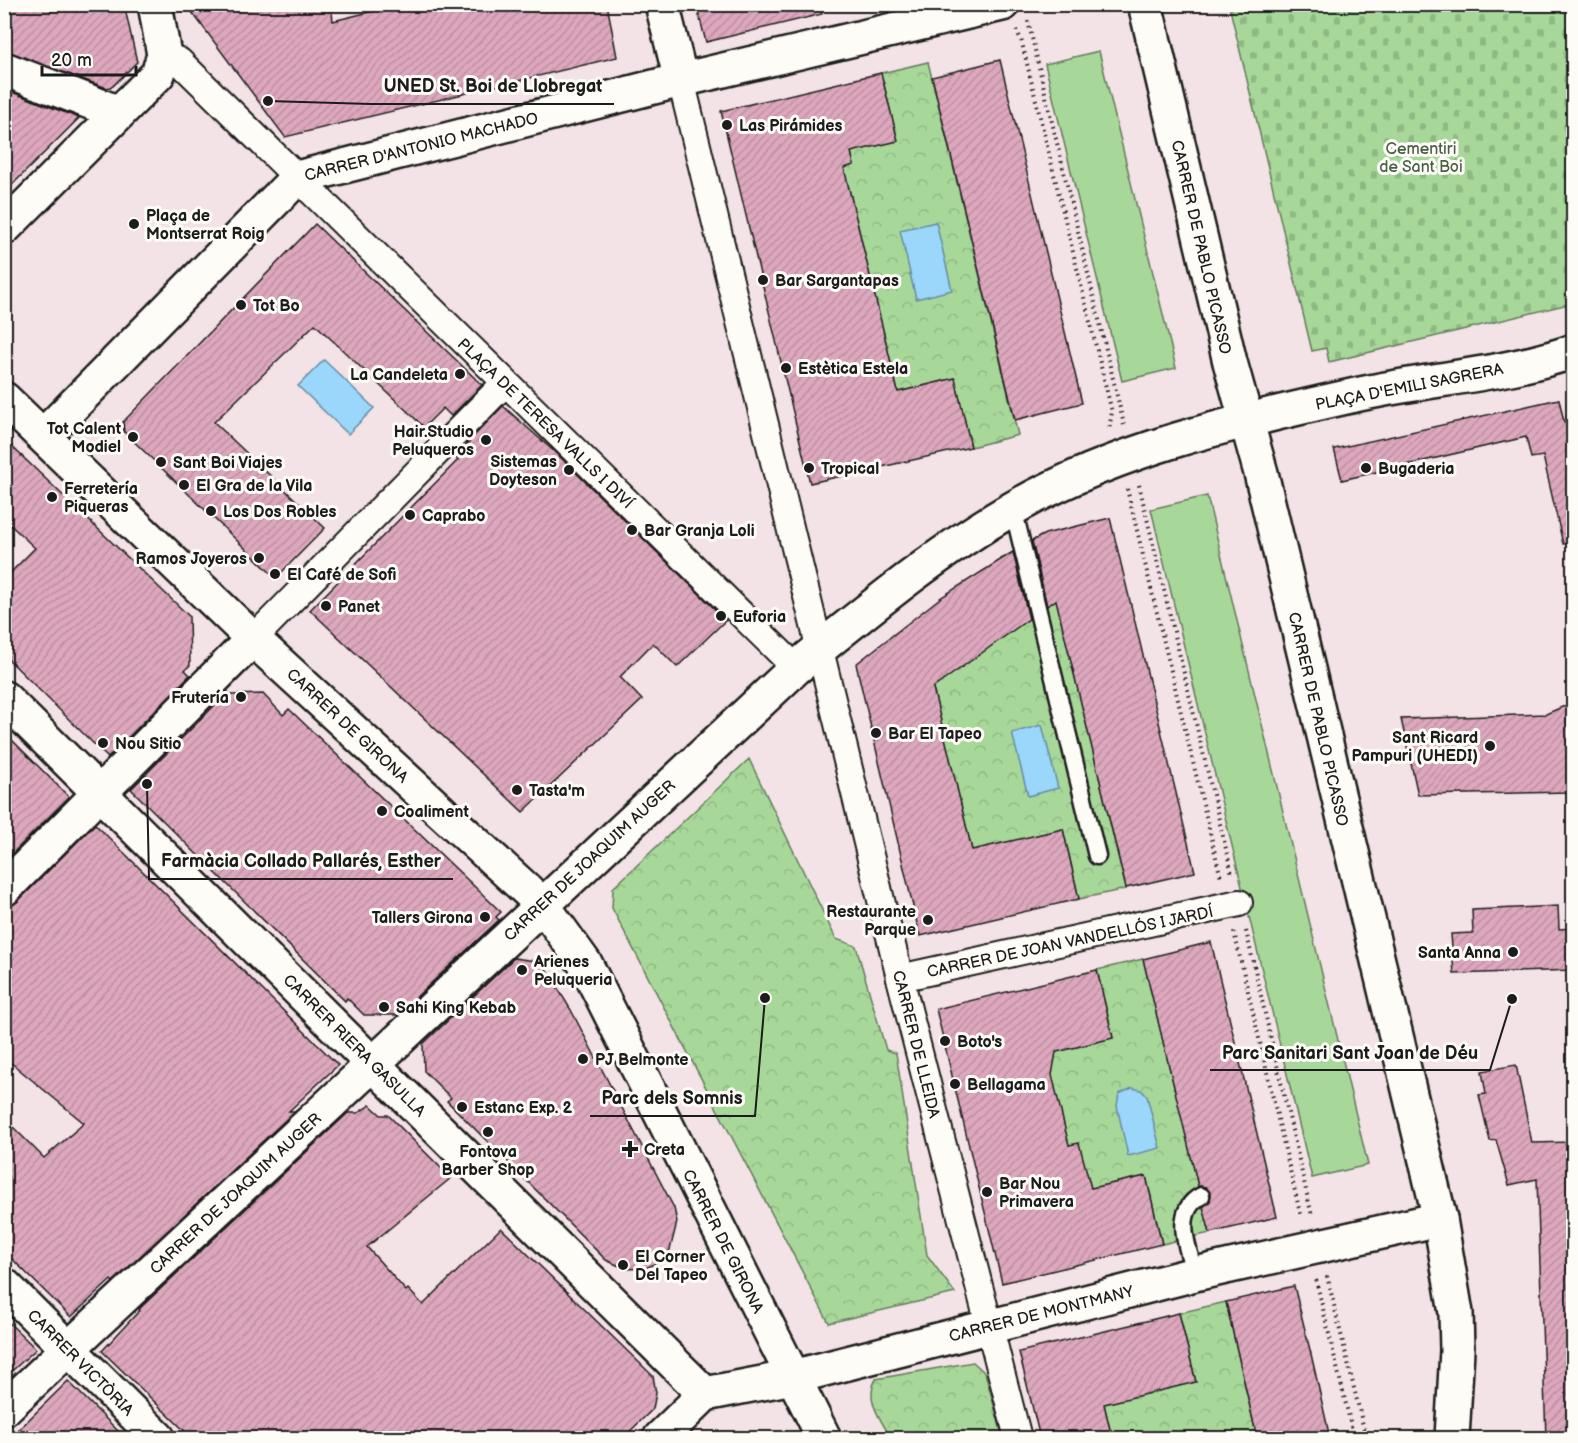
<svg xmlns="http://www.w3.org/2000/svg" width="1578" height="1443" font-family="'Balsamiq Sans',sans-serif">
<defs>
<pattern id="cemetery-stones" width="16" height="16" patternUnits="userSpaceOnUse" patternTransform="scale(1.5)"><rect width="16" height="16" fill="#a7d899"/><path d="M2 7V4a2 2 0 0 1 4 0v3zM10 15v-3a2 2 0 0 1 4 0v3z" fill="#8fb983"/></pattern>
<pattern id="park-crowns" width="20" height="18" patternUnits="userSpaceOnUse" patternTransform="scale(1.5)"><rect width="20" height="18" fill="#a7d899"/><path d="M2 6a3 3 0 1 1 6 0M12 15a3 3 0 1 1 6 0" fill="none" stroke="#8fb983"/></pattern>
<pattern id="building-hatch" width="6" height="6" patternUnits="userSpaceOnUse" patternTransform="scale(1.5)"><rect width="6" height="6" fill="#dda7bd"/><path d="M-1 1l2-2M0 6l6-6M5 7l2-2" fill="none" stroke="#bd8fa2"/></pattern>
</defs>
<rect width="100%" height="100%" fill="#f3e2e6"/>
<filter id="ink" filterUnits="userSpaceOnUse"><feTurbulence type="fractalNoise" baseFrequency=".0167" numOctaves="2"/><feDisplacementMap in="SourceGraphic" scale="12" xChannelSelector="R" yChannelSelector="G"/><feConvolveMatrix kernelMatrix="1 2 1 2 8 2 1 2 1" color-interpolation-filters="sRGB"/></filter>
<g filter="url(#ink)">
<g fill="#a7d899" stroke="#627a5a" stroke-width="1.5">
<path d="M 1099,51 L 1176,368 L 1122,381 L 1045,64 Z"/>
<path d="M 1207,496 L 1368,1165 L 1312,1178 L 1151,509 Z"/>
</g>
<path fill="url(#cemetery-stones)" stroke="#627a5a" stroke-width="1.5" d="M 1229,5 L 1573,5 L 1573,303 L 1329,362 L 1326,348 L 1312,351 Z"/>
<g fill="url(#park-crowns)" stroke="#627a5a" stroke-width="1.5">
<path d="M 928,62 L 1018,435 L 971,447 L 955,379 L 898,392 L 844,168 L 854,165 L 851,152 L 898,141 L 881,73 Z"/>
<path d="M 1041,536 L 1126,889 L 1079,899 L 1063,829 L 972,851 L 933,688 L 1000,565 L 999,560 Z"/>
<path d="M 749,759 L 836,939 L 856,946 L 886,1050 L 896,1053 L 927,1255 L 955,1293 L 829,1323 L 612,908 L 613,888 Z"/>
<path d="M 1143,959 L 1210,1233 L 1162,1244 L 1146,1176 L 1054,1197 L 1022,1061 L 1113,1038 L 1097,970 Z"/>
<path d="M 1226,1302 L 1257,1438 L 1112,1438 L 1104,1404 L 1196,1382 L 1179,1313 Z"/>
<path d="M 973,1362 L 985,1373 L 1003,1438 L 891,1438 C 881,1420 864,1399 876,1379 Z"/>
</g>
<g fill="#9bd6fb" stroke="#688ca2" stroke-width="1.5">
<path d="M 936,222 L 952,290 L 916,299 L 900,230 Z"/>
<path d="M 324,360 L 374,408 L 348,434 L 298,386 Z"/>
<path d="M 1042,725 L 1058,788 L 1028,796 L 1012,733 Z"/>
<path d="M 1132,1088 L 1141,1090 L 1147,1096 L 1160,1148 L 1128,1156 L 1117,1106 L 1119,1094 Z"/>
</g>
<g fill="url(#building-hatch)" stroke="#1c1c1c" stroke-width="1.5">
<path d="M 4,4 L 124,4 L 137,62 L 113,86 L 107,88 L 4,51 Z"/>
<path d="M 186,4 L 331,4 L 333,21 L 402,4 L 607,4 L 617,57 L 285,137 Z"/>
<path d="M 696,4 L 821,4 L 822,14 L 706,42 Z"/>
<path d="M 1000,60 L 1082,403 L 1015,420 L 932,77 Z"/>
<path d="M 881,73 L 898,141 L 851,152 L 854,165 L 844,168 L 898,392 L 955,378 L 971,447 L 810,483 L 721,111 Z"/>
<path d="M 4,89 L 79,118 L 4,193 Z"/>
<path d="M 315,224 L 482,385 L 451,416 L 443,408 L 424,427 L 315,324 L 214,422 L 325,528 L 276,578 L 124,432 L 123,422 Z"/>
<path d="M 1559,399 L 1564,422 L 1574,420 L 1574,543 L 1563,544 L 1543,456 L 1531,458 L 1526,437 L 1342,480 L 1334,449 Z"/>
<path d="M 503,406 L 557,454 L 726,620 L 677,667 L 653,643 L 620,677 L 642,700 L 523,812 L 310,610 L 458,460 L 456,458 L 473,437 Z"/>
<path d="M 4,439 L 189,616 L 190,665 L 185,670 L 190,675 L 108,758 L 4,655 L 4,579 L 35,548 L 4,519 Z"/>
<path d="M 1110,518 L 1195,872 L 1126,888 L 1056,600 L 1047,606 L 1032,541 L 1045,534 Z"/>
<path d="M 1013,552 L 1029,619 L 933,688 L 972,850 L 1063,829 L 1079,899 L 920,936 L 856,664 L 940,598 Z"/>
<path d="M 228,692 L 231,695 L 263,694 L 283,715 L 289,709 L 501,912 L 496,917 L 499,920 L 397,1015 L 364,1015 L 347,998 L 345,1001 L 131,789 Z"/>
<path d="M 1574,702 L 1574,782 L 1570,782 L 1571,792 L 1418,795 L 1401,719 L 1546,714 Z"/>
<path d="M 4,732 L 69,797 L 4,862 Z"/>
<path d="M 95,824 L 338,1065 L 289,1111 L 295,1111 L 113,1282 L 111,1280 L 71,1317 L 4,1251 L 4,1118 L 44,1158 L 84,1123 L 4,1057 L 4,907 L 17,902 Z"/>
<path d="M 1558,906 L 1559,929 L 1574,928 L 1574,970 L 1454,974 L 1451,934 L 1473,933 L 1472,910 Z"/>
<path d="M 1211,942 L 1277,1217 L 1210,1233 L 1203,1207 L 1210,1201 L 1211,1194 L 1206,1187 L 1198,1186 L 1143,959 Z"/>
<path d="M 514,958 L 542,962 L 571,1010 L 674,1208 L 677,1222 L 670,1250 L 661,1261 L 646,1268 L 626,1269 L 606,1260 L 447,1101 L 451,1098 L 424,1071 L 423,1044 Z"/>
<path d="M 1097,970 L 1113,1038 L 1056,1052 L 1052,1075 L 1069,1145 L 1079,1143 L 1091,1188 L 1146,1176 L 1162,1244 L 1002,1283 L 936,1009 Z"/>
<path d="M 1516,1065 L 1532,1143 L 1574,1142 L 1574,1438 L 1546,1438 L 1537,1179 L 1509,1185 L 1496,1140 L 1490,1141 L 1479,1095 L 1486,1094 L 1482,1071 Z"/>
<path d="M 370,1105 L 381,1115 L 388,1115 L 451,1178 L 367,1247 L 406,1291 L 408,1289 L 423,1305 L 501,1228 L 653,1376 L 656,1393 L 653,1409 L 623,1438 L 192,1438 L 102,1351 L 140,1310 L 139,1309 L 348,1113 L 358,1113 Z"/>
<path d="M 1294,1286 L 1311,1354 L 1330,1438 L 1257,1438 L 1226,1302 Z"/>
<path d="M 1179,1313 L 1196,1382 L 1104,1404 L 1112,1438 L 1040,1438 L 1019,1352 Z"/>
<path d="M 4,1318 L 36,1349 L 4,1378 Z"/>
<path d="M 68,1381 L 125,1438 L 10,1438 Z"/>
</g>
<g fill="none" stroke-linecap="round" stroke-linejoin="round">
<g stroke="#1c1c1c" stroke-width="21">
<g id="service">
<path d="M 1013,508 L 1097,856"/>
<path d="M 1195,1274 C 1188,1250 1172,1211 1201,1196"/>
</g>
</g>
<g stroke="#1c1c1c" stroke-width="30">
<g id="pedestrian">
<path d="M 164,55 L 179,61 L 796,668"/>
<path d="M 681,80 L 900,978 L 1018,1438"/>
<path d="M 253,639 L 505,383"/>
<path d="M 900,978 L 1239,903"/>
</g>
</g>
<g stroke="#1c1c1c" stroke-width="38">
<g id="minor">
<path d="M 662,4 L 681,80"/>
<path d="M 1145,4 L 1230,362 L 1261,473 L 1440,1219 L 1456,1313 L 1457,1350 L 1452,1438"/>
<path d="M 4,69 L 119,113"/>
<path d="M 4,228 L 158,74 L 164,55 L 155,4"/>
<path d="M 4,399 L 253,639 L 542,904 L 586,965 L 824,1438"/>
<path d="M 43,436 L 297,178 L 681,80 L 1002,4"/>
<path d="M 4,698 L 705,1394"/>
<path d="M 4,889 L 253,639"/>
<path d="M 4,1285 L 158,1438"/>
<path d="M 4,1409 L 796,668 C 865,612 934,554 1012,509 C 1116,449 1235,422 1351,396 C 1424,379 1502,376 1574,351"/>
<path d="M 660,1438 L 705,1394 L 793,1377 L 1195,1274 L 1440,1219"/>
</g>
</g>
<g stroke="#1c1c1c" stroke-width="4" stroke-dasharray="1.5 4.5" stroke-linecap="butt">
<path d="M 1028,21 L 1124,425"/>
<path d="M 1016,30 L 1021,39 L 1112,412 L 1109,430"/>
<path d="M 1139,485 L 1232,874"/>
<path d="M 1127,489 L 1221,878"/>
<path d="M 1246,931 L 1312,1216"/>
<path d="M 1234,932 L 1301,1217"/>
<path d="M 1327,1276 L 1366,1438"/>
<path d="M 1316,1280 L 1354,1438"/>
</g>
<use href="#service" stroke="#fdfcf7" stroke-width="16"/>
<use href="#pedestrian" stroke="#fdfcf7" stroke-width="26"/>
<use href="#minor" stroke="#fdfcf7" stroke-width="33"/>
</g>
</g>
<g fill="#1c1c1c" stroke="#fdfcf7" stroke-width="2">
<circle cx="727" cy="125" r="6"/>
<circle cx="134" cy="224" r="6"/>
<circle cx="763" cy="280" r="6"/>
<circle cx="241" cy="305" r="6"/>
<circle cx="786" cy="368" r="6"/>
<circle cx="460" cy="374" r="6"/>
<circle cx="133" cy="437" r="6"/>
<circle cx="486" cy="440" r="6"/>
<circle cx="161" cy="462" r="6"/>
<circle cx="809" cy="468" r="6"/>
<circle cx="1366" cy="468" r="6"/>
<circle cx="569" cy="470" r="6"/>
<circle cx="184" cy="485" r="6"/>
<circle cx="52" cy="497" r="6"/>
<circle cx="211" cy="511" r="6"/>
<circle cx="410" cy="515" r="6"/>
<circle cx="632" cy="530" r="6"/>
<circle cx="259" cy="558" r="6"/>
<circle cx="275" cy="574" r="6"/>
<circle cx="326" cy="606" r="6"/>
<circle cx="721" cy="616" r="6"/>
<circle cx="241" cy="697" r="6"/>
<circle cx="876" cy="733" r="6"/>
<circle cx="103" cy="743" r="6"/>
<circle cx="1490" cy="746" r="6"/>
<circle cx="517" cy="790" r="6"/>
<circle cx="382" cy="811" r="6"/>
<circle cx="485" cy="917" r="6"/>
<circle cx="928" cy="920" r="6"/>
<circle cx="1513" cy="952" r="6"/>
<circle cx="522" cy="970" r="6"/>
<circle cx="384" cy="1007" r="6"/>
<circle cx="945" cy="1041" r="6"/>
<circle cx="583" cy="1059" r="6"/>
<circle cx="955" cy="1084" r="6"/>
<circle cx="462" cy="1107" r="6"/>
<circle cx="488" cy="1132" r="6"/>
<path d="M627 1140h6v6h6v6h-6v6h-6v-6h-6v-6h6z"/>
<circle cx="987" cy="1192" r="6"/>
<circle cx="623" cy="1265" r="6"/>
</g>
<g text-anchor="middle" stroke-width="6" stroke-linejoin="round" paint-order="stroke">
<g font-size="16" font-weight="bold" fill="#1c1c1c" stroke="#fdfcf7" text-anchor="start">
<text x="739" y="131">Las Pirámides</text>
<text x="146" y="221">Plaça de<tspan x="146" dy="18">Montserrat Roig</tspan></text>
<text x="775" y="286">Bar Sargantapas</text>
<text x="253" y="311">Tot Bo</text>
<text x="798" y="374">Estètica Estela</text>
<text x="448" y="380" text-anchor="end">La Candeleta</text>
<text x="121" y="434" text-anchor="end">Tot Calent<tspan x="121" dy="18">Modiel</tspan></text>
<text x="474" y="437" text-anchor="end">Hair.Studio<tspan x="474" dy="18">Peluqueros</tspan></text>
<text x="557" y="467" text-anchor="end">Sistemas<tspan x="557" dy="18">Doyteson</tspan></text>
<text x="173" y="468">Sant Boi Viajes</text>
<text x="821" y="474">Tropical</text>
<text x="1378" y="474">Bugaderia</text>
<text x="196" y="491">El Gra de la Vila</text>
<text x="64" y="494">Ferretería<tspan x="64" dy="18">Piqueras</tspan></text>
<text x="223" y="517">Los Dos Robles</text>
<text x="422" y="521">Caprabo</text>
<text x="644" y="536">Bar Granja Loli</text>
<text x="247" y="564" text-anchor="end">Ramos Joyeros</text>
<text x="287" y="580">El Café de Sofi</text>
<text x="338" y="612">Panet</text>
<text x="733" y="622">Euforia</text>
<text x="229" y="703" text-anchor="end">Frutería</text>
<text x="888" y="739">Bar El Tapeo</text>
<text x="1478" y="743" text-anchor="end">Sant Ricard<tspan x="1478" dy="18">Pampuri (UHEDI)</tspan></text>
<text x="115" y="749">Nou Sitio</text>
<text x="529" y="796">Tasta'm</text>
<text x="394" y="817">Coaliment</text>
<text x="916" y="917" text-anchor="end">Restaurante<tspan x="916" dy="18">Parque</tspan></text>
<text x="473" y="923" text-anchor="end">Tallers Girona</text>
<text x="1501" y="958" text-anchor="end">Santa Anna</text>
<text x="534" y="967">Arienes<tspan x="534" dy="18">Peluqueria</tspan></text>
<text x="396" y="1013">Sahi King Kebab</text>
<text x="957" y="1047">Boto's</text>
<text x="595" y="1065">PJ Belmonte</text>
<text x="967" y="1090">Bellagama</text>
<text x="474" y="1113">Estanc Exp. 2</text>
<text x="644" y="1155">Creta</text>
<text x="488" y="1157" text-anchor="middle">Fontova<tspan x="488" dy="18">Barber Shop</tspan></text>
<text x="999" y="1189">Bar Nou<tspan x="999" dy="18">Primavera</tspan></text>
<text x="635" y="1262">El Corner<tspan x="635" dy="18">Del Tapeo</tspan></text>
</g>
<g font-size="16" fill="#1c1c1c" stroke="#fdfcf7">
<text transform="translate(421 146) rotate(-14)" y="6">CARRER D'ANTONIO MACHADO</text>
<text transform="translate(1202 247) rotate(77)" y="6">CARRER DE PABLO PICASSO</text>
<text transform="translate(1409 386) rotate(-11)" y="6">PLAÇA D'EMILI SAGRERA</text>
<text transform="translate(546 423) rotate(44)" y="6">PLAÇA DE TERESA VALLS I DIVÍ</text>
<text transform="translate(1319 719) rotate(77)" y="6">CARRER DE PABLO PICASSO</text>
<text transform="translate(348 725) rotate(43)" y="6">CARRER DE GIRONA</text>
<text transform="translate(589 860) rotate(-43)" y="6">CARRER DE JOAQUIM AUGER</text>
<text transform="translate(1070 941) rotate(-12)" y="6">CARRER DE JOAN VANDELLÓS I JARDÍ</text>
<text transform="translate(917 1044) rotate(76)" y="6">CARRER DE LLEIDA</text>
<text transform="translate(355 1045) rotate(45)" y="6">CARRER RIERA GASULLA</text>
<text transform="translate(235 1193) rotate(-43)" y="6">CARRER DE JOAQUIM AUGER</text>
<text transform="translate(724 1241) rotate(63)" y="6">CARRER DE GIRONA</text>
<text transform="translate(1041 1313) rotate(-14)" y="6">CARRER DE MONTMANY</text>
<text transform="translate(81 1362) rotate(45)" y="6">CARRER VICTÒRIA</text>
</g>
<g font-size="16" fill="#4d5e48" stroke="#fdfcf7">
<text x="1421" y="154">Cementiri<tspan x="1421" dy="18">de Sant Boi</tspan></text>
</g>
</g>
<path fill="none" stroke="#1c1c1c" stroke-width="2" d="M268 101L371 104H614M147 784L149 879H453M1512 999L1490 1070H1210M765 998L755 1116H590"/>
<g fill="#1c1c1c" stroke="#fdfcf7" stroke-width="2">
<circle cx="268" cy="101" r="6"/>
<circle cx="147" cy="784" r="6"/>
<circle cx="1512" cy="999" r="6"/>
<circle cx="765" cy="998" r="6"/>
</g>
<g font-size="18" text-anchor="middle" font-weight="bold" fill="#1c1c1c" stroke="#fdfcf7" stroke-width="6" stroke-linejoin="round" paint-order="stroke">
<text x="493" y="92">UNED St. Boi de Llobregat</text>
<text x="301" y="867">Farmàcia Collado Pallarés, Esther</text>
<text x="1350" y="1059">Parc Sanitari Sant Joan de Déu</text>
<text x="672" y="1104">Parc dels Somnis</text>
</g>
<rect width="1578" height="1443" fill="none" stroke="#fdfcf7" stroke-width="24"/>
<rect x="12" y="12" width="1554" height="1419" fill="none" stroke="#1c1c1c" stroke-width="2" filter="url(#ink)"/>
<path d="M42 66v9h94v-9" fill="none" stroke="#1c1c1c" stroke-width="3"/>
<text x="51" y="66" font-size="18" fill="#1c1c1c" stroke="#fdfcf7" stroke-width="4.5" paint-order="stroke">20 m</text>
</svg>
